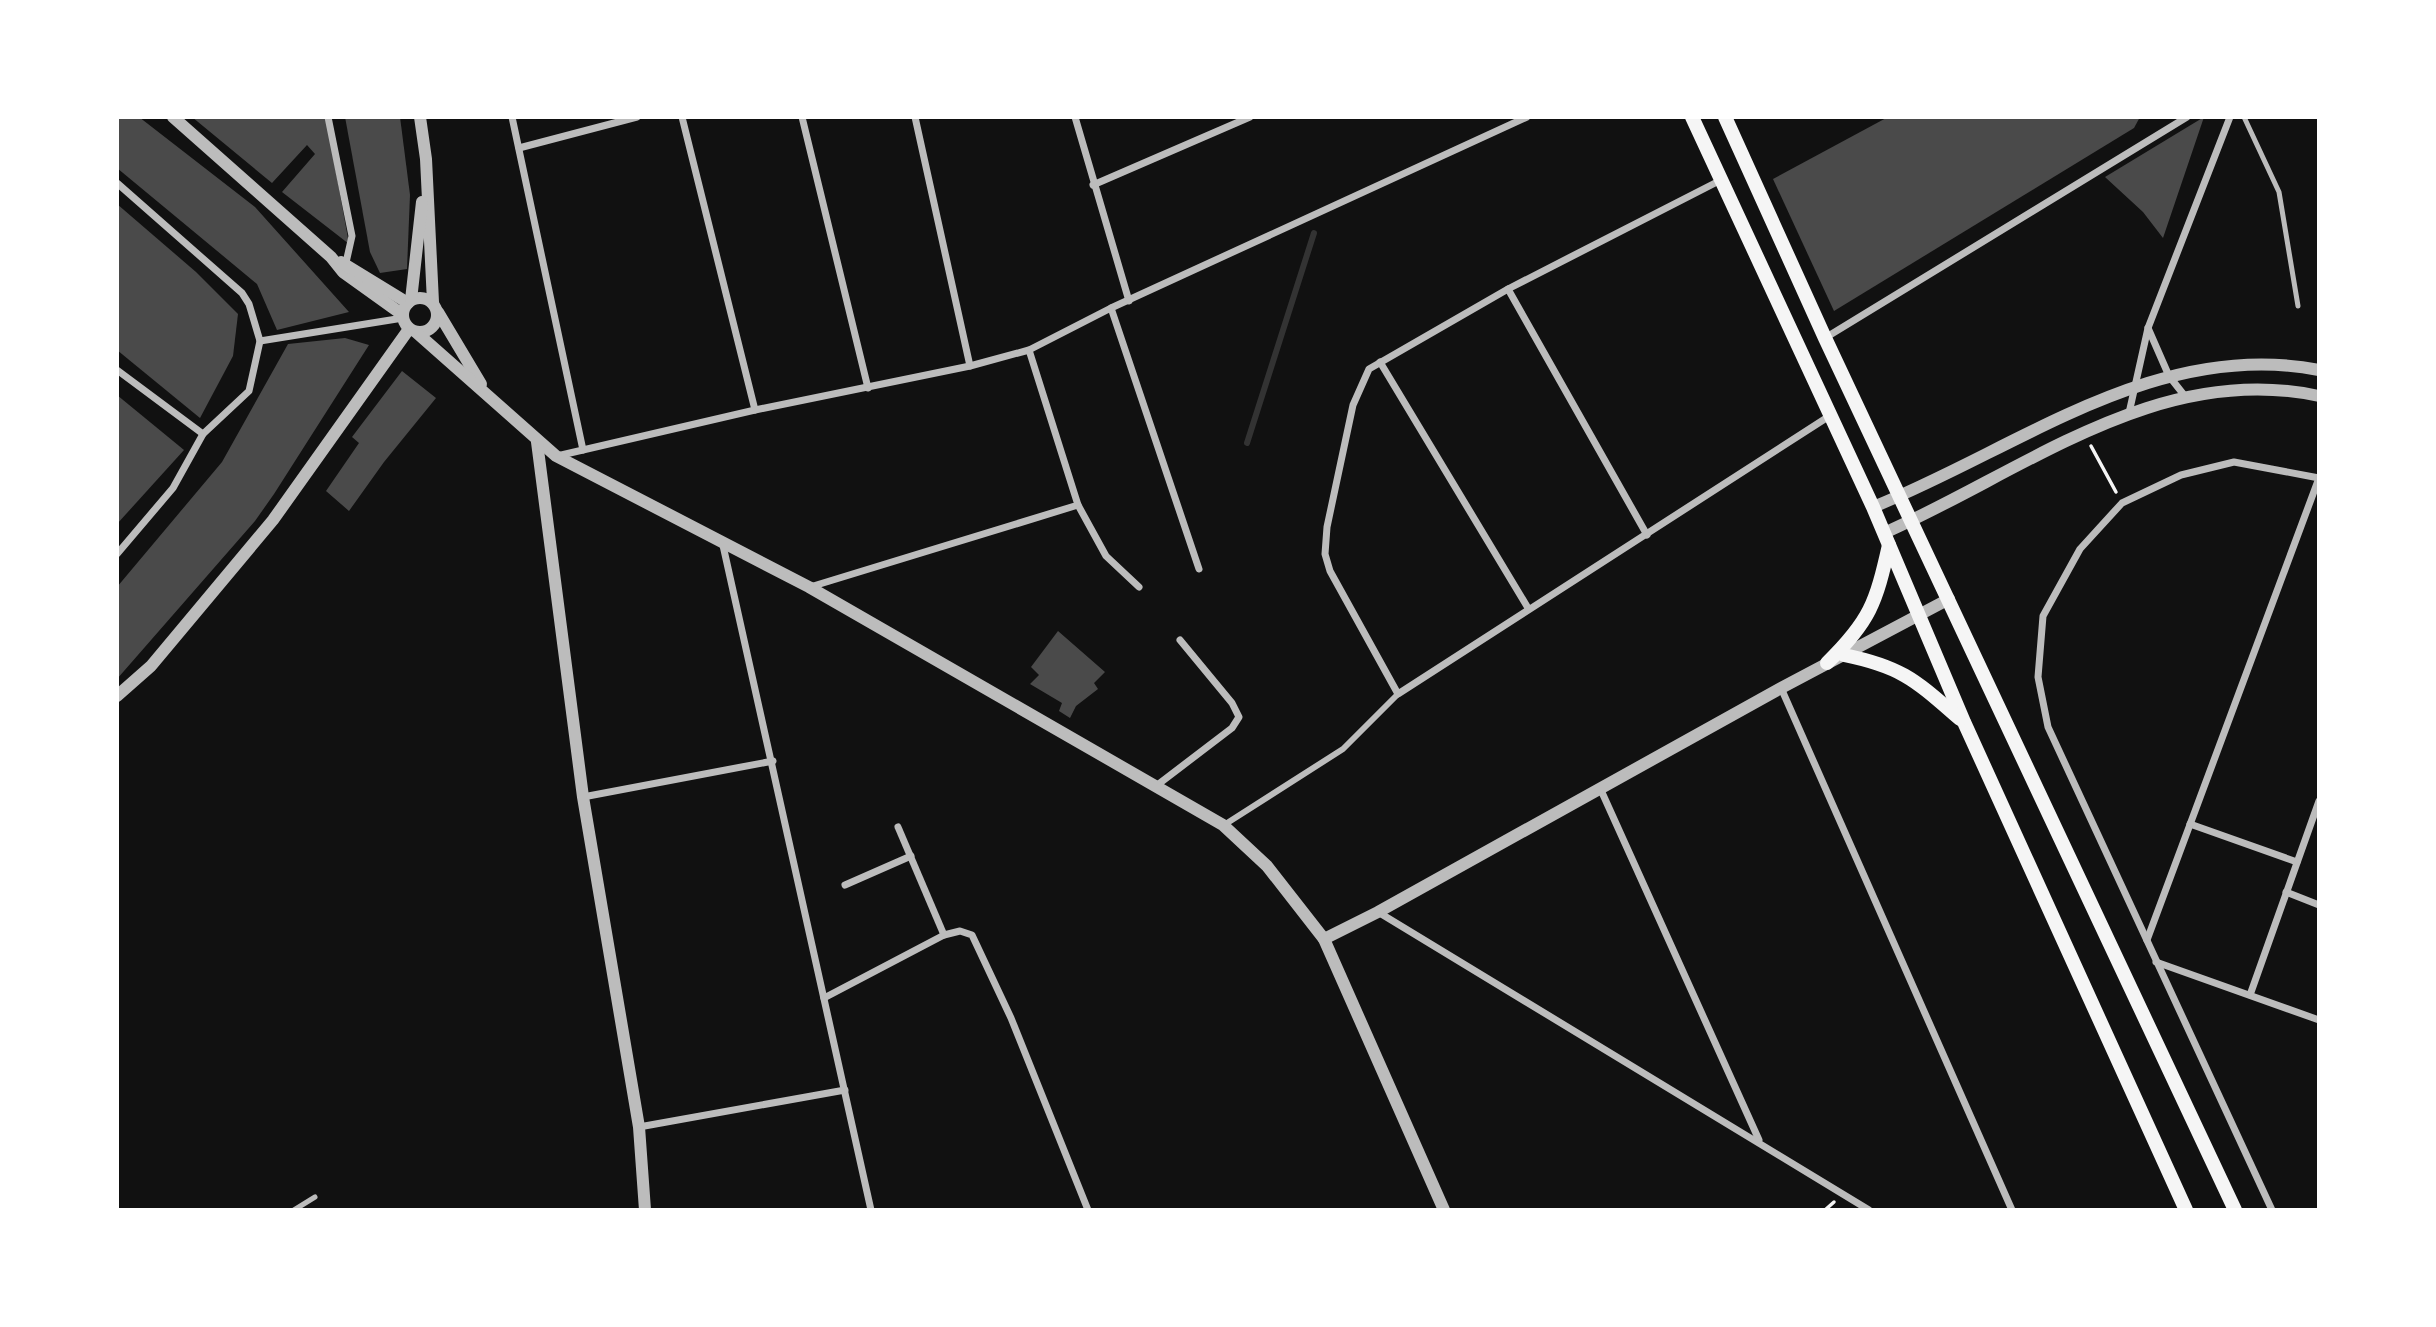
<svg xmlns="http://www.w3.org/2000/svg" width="2436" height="1327" font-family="Ubuntu,sans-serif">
<rect width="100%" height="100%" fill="#111"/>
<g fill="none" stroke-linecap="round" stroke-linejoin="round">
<path stroke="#333" stroke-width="6" d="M 1247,443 L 1314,233"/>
</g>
<g fill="#4a4a4a">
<path d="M 117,117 L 139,117 L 255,207 L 349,312 L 277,330 L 257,284 L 117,168 Z"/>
<path d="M 192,117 L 326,117 L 349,244 L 282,192 L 315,154 L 307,145 L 272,183 Z"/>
<path d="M 345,117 L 400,117 L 410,195 L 407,269 L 380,273 L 370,252 Z"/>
<path d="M 1888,117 L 2140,117 L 2134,128 L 1834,311 L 1773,179 Z"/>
<path d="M 2204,117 L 2163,238 L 2143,212 L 2105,177 Z"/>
<path d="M 117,204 L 196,272 L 238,314 L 233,356 L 200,418 L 117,350 Z"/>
<path d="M 345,338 L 369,345 L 274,494 L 255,521 L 117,679 L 117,587 L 222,462 L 288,344 Z"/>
<path d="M 402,371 L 436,398 L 384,462 L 349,511 L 326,491 L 359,443 L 352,437 Z"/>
<path d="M 117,395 L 184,450 L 117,524 Z"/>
<path d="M 1058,631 L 1105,672 L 1094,683 L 1098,689 L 1076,706 L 1070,718 L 1059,711 L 1062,703 L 1030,684 L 1039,675 L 1031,667 Z"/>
</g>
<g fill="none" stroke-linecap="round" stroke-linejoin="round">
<g stroke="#f5f5f5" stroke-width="3.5">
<path d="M 2091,446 L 2116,492"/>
<path d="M 1825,1210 L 1834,1202"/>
</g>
<g stroke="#bcbcbc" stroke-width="5">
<path d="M 2244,117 L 2279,192 L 2298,306"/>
<path d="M 294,1210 L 315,1197"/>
</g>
<path stroke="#bcbcbc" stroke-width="6" d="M 1224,825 L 1343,749 L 1398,694"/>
<g stroke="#bcbcbc" stroke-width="7">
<path d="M 328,117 L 352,236 L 345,267"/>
<path d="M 512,117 L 583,450"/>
<path d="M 682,117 L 755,410"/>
<path d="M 802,117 L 868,388"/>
<path d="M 915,117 L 970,366"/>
<path d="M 1075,117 L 1129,301"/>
<path d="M 519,148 L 637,117"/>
<path d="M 1721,180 L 1508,289 L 1369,369 L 1353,405 L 1327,527 L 1325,554 L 1330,571 L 1398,694 L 1831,415"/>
<path d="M 117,183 L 242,293 L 249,304 L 260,341 L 249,391 L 203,434 L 173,488 L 117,554"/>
<path d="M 1093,185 L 1250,117"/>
<path d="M 1508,289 L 1647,535"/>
<path d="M 1111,308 L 1199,569"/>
<path d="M 2148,328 L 2169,376 L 2184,395"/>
<path d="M 1825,338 L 2187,117"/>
<path d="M 260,341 L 403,318"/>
<path d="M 1380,362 L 1528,608"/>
<path d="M 117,370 L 203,434"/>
<path d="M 2129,413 L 2148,328 L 2230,117"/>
<path d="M 557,456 L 755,410 L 970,366 L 1029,350 L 1111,308 L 1527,117"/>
<path d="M 1078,505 L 1106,556 L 1139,587"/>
<path d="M 722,541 L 871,1210"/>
<path d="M 810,587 L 1078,505 L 1029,350"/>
<path d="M 1781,688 L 2012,1210"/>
<path d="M 1156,786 L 1232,728 L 1239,717 L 1232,703 L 1180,640"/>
<path d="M 1600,788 L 1759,1140"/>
<path d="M 583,797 L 773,761"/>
<path d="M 2190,824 L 2297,862"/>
<path d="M 898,827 L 944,935"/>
<path d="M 845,885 L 911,856"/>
<path d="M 2286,892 L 2319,905"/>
<path d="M 1378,912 L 1869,1210"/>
<path d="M 2147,940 L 2319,478"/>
<path d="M 2156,962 L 2319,1020"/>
<path d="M 2250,995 L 2319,801"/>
<path d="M 824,998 L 944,935 L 960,931 L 972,935 L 1011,1018 L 1088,1210"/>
<path d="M 639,1127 L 845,1090"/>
<path d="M 2272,1210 L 2048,727 L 2038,677 L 2043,616 L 2080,549 L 2122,503 L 2181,475 L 2234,462 L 2319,478"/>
</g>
<g stroke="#bcbcbc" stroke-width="12">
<path d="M 173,117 L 331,257 L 343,272 L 403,315"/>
<path d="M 420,117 L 426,159 L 433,302"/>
<path d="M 341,262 L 408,303"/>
<circle cx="420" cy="315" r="17"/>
<path d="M 411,300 L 422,202"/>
<path d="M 438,312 L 481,384"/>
<path d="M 417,333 L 556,456 L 809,587 L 1223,825 L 1267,866 L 1324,939 L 1378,912 L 1781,688 L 1949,599"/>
<path d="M 537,442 L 583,797 L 639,1127 L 645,1210"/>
<path d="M 1873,507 C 2016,450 2156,338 2319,370"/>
<path d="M 1884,533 C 2023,472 2158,361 2319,396"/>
<path d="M 117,696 L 151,666 L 273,520 L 409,329"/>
<path d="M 1324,939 L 1444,1210"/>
</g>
<g stroke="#f5f5f5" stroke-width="14">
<path d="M 1692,117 L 1873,507 L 1964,722 L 2186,1210"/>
<path d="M 1725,117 L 1825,338 L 2235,1210"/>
<path d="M 1844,655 C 1903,667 1916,681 1960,719"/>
<path d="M 1827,663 C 1870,621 1876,603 1889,545"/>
</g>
</g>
<rect width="2436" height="1327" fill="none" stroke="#ffffff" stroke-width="238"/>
</svg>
